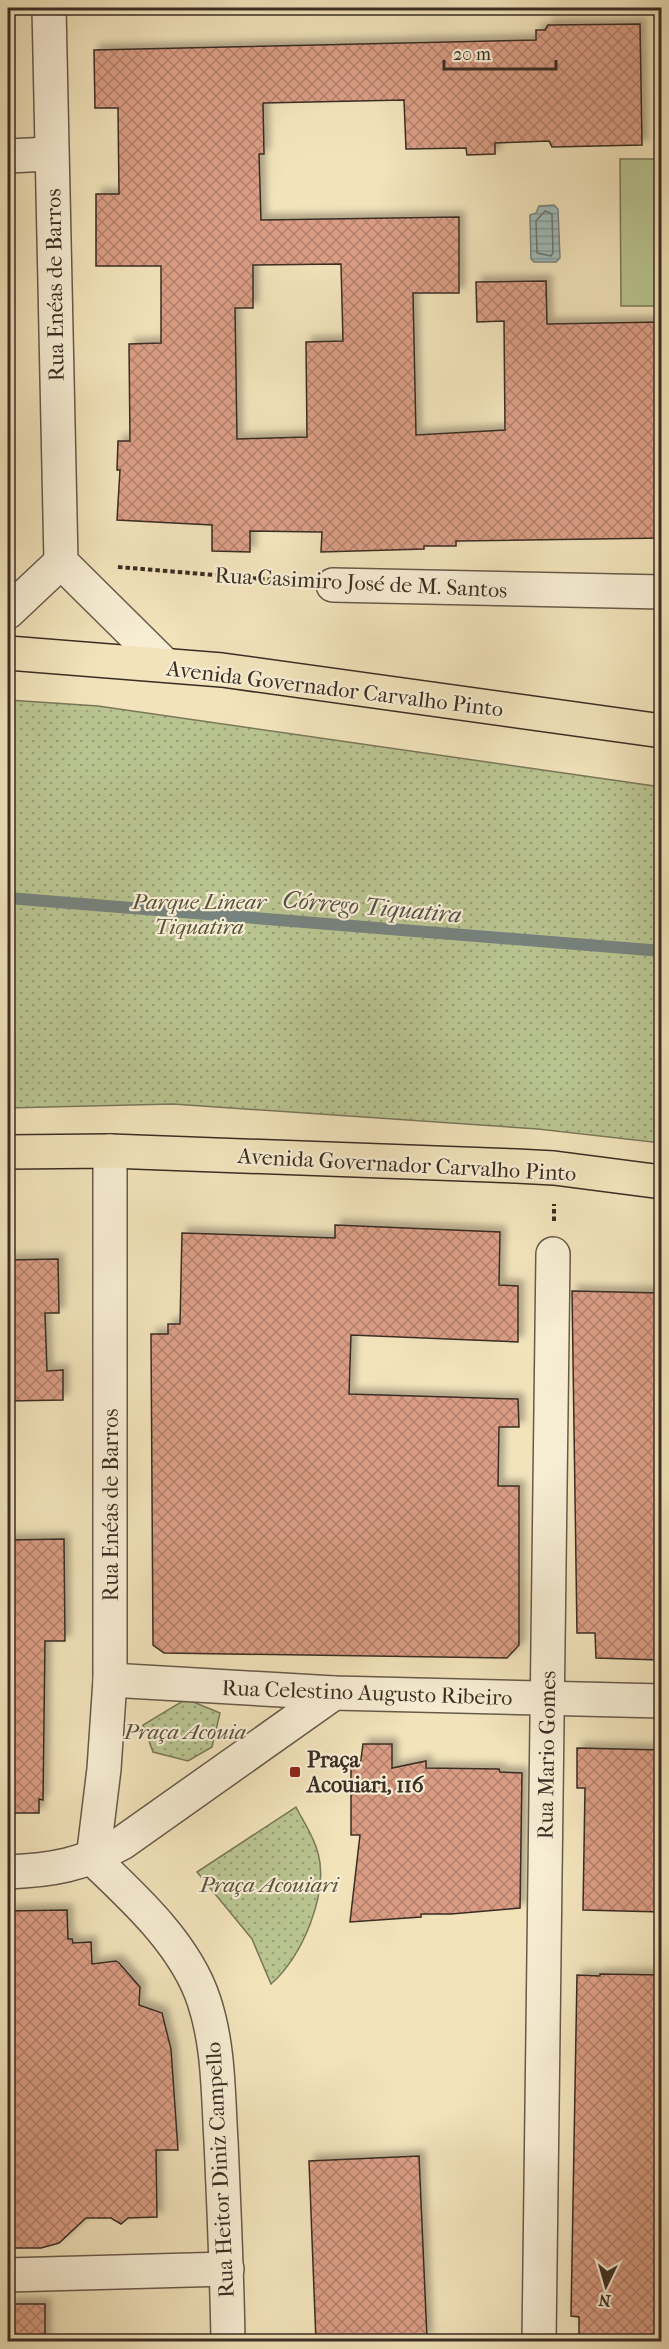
<svg xmlns="http://www.w3.org/2000/svg" width="669" height="2349" font-family="'IM FELL French Canon',serif">
<defs>
<pattern id="park-dots" width="8" height="8" patternUnits="userSpaceOnUse" patternTransform="scale(1.5)"><rect width="8" height="8" fill="#b9c491"/><path d="M2 2h.1M6 6h.1" fill="none" stroke="#97a076" stroke-width="1.8" stroke-linecap="round"/></pattern>
<pattern id="water-rules" width="6" height="5" patternUnits="userSpaceOnUse" patternTransform="scale(1.5)"><rect width="6" height="5" fill="#9fbcba"/><path d="M0 2.5h6" fill="none" stroke="#839997"/></pattern>
<pattern id="building-cross-hatch" width="8" height="8" patternUnits="userSpaceOnUse" patternTransform="scale(1.5)"><rect width="8" height="8" fill="#da9d84"/><path d="M0 0l8 8M0 8l8-8" fill="none" stroke="#b2806c"/></pattern>
<filter id="shadow"><feDropShadow dx="5.5" dy="-5.5" stdDeviation="3" flood-color="#0004"/></filter>
</defs>
<rect width="100%" height="100%" fill="#f2e3bb"/>
<filter id="stains"><feTurbulence type="fractalNoise" baseFrequency=".00333" numOctaves="4"/><feColorMatrix values="0 0 0 0 .2 0 0 0 0 .09 0 0 0 0 .02 0 0 0 .5 -.17"/></filter>
<radialGradient id="worn" r=".72"><stop offset=".6" stop-color="#630" stop-opacity="0"/><stop offset="1" stop-color="#630" stop-opacity=".3"/></radialGradient>
<g fill="url(#park-dots)" stroke="#7a785a" stroke-width="1.5">
<path d="M 8,700 L 98,706 L 661,787 L 661,1143 L 538,1129 L 173,1104 L 8,1108 Z"/>
<path d="M 186,1699 L 220,1713 L 212,1747 L 188,1761 L 153,1752 L 143,1725 Z"/>
<path d="M 296,1807 C 303,1821 314,1837 318,1853 C 329,1893 302,1958 271,1984 L 252,1939 L 197,1872 Z"/>
</g>
<path fill="#b9c491" stroke="#7a785a" stroke-width="1.5" d="M 620,159 L 661,159 L 661,306 L 621,306 Z"/>
<path fill="url(#water-rules)" stroke="#77837e" stroke-width="1.5" d="M 554,205 L 558,209 L 560,258 L 556,262 L 534,262 L 531,259 L 530,215 L 536,213 L 539,206 Z"/>
<g fill="none" stroke-linecap="round" stroke-linejoin="round">
<path stroke="#6c746f" stroke-width="1.5" d="M 545,211 L 552,214 L 553,253 L 551,256 L 537,253 L 536,221 Z"/>
<path stroke="#77837e" stroke-width="12" d="M 8,898 L 662,951"/>
</g>
<g fill="url(#building-cross-hatch)" stroke="#3a2d24" stroke-width="1.5" fill-rule="evenodd" filter="url(#shadow)">
<path d="M 640,24 L 642,145 L 552,147 L 549,141 L 495,143 L 495,154 L 467,155 L 466,148 L 406,149 L 404,100 L 263,103 L 264,154 L 259,154 L 261,220 L 459,217 L 459,293 L 413,293 L 416,435 L 505,430 L 504,321 L 477,322 L 476,282 L 546,281 L 547,324 L 662,322 L 662,538 L 456,541 L 456,546 L 424,546 L 424,549 L 321,552 L 322,532 L 250,531 L 250,552 L 212,551 L 212,525 L 117,520 L 120,470 L 117,470 L 118,441 L 130,441 L 129,344 L 161,343 L 161,266 L 96,266 L 96,194 L 119,194 L 118,108 L 95,108 L 94,50 L 536,40 L 536,30 L 545,30 L 548,25 ZM 341,264 L 343,341 L 306,342 L 307,437 L 237,439 L 235,308 L 253,308 L 253,265 Z"/>
<path d="M 335,1225 L 500,1232 L 499,1285 L 518,1286 L 518,1342 L 351,1335 L 349,1394 L 518,1399 L 519,1427 L 499,1427 L 498,1486 L 519,1486 L 519,1645 L 507,1658 L 164,1653 L 153,1645 L 151,1334 L 168,1334 L 168,1324 L 180,1324 L 182,1233 L 335,1238 Z"/>
<path d="M 58,1259 L 59,1313 L 45,1313 L 47,1371 L 63,1370 L 63,1400 L 8,1401 L 8,1260 Z"/>
<path d="M 572,1291 L 662,1293 L 660,1660 L 596,1658 L 595,1633 L 577,1633 Z"/>
<path d="M 64,1539 L 65,1641 L 45,1641 L 43,1800 L 39,1799 L 39,1813 L 8,1813 L 8,1540 Z"/>
<path d="M 363,1744 L 392,1744 L 392,1768 L 426,1761 L 426,1768 L 499,1769 L 500,1772 L 522,1773 L 520,1908 L 451,1914 L 421,1914 L 421,1917 L 350,1922 L 360,1835 L 351,1835 L 351,1767 L 360,1767 Z"/>
<path d="M 577,1748 L 662,1750 L 662,1912 L 583,1910 L 585,1788 L 577,1788 Z"/>
<path d="M 67,1910 L 68,1939 L 72,1939 L 73,1943 L 91,1942 L 92,1964 L 116,1961 L 119,1963 L 140,1987 L 139,2005 L 162,2013 L 171,2049 L 178,2150 L 156,2150 L 157,2217 L 128,2218 L 121,2224 L 111,2218 L 86,2218 L 59,2243 L 41,2248 L 8,2248 L 8,1911 Z"/>
<path d="M 600,1974 L 662,1975 L 662,2342 L 579,2342 L 579,2317 L 571,2316 L 577,1975 L 600,1976 Z"/>
<path d="M 419,2156 L 427,2338 L 380,2342 L 316,2342 L 309,2161 Z"/>
<rect x="9" y="2304" width="36" height="38"/>
</g>
<g fill="none" stroke-linecap="round" stroke-linejoin="round">
<g stroke="#685a4a" stroke-width="36">
<g id="minor">
<path d="M 49,8 L 61,562 L 165,665"/>
<path d="M 8,156 L 50,154"/>
<path d="M 333,585 L 662,592"/>
<path d="M 8,612 L 61,562"/>
<path d="M 110,1680 L 334,1693 L 662,1701"/>
<path d="M 93,1859 L 104,1769 L 110,1680 L 110,1151"/>
<path d="M 93,1859 C 134,1898 186,1945 204,2001 C 219,2046 218,2094 221,2141 C 224,2208 227,2275 228,2342"/>
<path d="M 8,1872 C 53,1870 82,1865 122,1843 L 334,1693"/>
<path d="M 8,2275 L 227,2269"/>
<path d="M 539,2342 L 553,1254"/>
</g>
</g>
<g stroke="#3a2d24" stroke-width="36">
<g id="primary">
<path d="M 8,653 L 222,670 L 662,731"/>
<path d="M 8,1152 L 110,1151 L 516,1166 L 554,1168 L 662,1182"/>
</g>
</g>
<g stroke="#3a2d24" stroke-width="4" stroke-dasharray="4.5 3" stroke-linecap="butt">
<path d="M 118,567 L 299,582"/>
<path d="M 554,1221 L 554,1204"/>
</g>
<use href="#minor" stroke="#f7edd3" stroke-width="33"/>
<use href="#primary" stroke="#f2e3bb" stroke-width="33"/>
</g>
<rect fill="#8f2418" stroke="#f7edd3" stroke-width="2" x="289" y="1766" width="12" height="12" rx="3"/>
<g text-anchor="middle" stroke-width="4.5" stroke-linejoin="round" paint-order="stroke">
<g font-size="22" fill="#3a2d24" stroke="#f7edd3">
<text transform="translate(54 285) rotate(-91)" y="8">Rua Enéas de Barros</text>
<text transform="translate(361 582) rotate(3)" y="8">Rua Casimiro José de M. Santos</text>
<text transform="translate(335 688) rotate(7)" y="8">Avenida Governador Carvalho Pinto</text>
<text transform="translate(407 1164) rotate(3)" y="8">Avenida Governador Carvalho Pinto</text>
<text transform="translate(110 1505) rotate(-90)" y="8">Rua Enéas de Barros</text>
<text transform="translate(367 1692) rotate(2)" y="8">Rua Celestino Augusto Ribeiro</text>
<text transform="translate(546 1755) rotate(-89)" y="8">Rua Mario Gomes</text>
<text transform="translate(219 2170) rotate(-93)" y="8">Rua Heitor Diniz Campello</text>
</g>
<g font-size="22" font-style="italic" fill="#5a533f" stroke="#f7edd3">
<text x="199" y="909">Parque Linear<tspan x="199" dy="25">Tiquatira</tspan></text>
<text x="185" y="1739">Praça Acouia</text>
<text x="269" y="1892">Praça Acouiari</text>
</g>
<g font-size="22" font-weight="bold" fill="#3a2d24" stroke="#f7edd3" text-anchor="start">
<text x="307" y="1767">Praça<tspan x="307" dy="25">Acouiari, 116</tspan></text>
</g>
<g font-size="24" font-style="italic" fill="#53514a" stroke="#f7edd3">
<text transform="translate(372 907) rotate(5)" y="8">Córrego Tiquatira</text>
</g>
</g>
<rect width="669" height="2349" fill="none" stroke="#f2e3bb" stroke-width="30"/>
<rect x="9" y="9" width="651" height="2331" fill="none" stroke="#3a2d24" stroke-width="3"/>
<rect x="15" y="15" width="639" height="2319" fill="none" stroke="#3a2d24" stroke-width="1.5"/>
<g transform="translate(606 2286) rotate(185)" stroke="#f7edd3" stroke-width="4.5" paint-order="stroke">
<path d="M0-4.5L10 22L0 15L-10 22Z" fill="#3a2d24"/>
<text y="-9" font-size="16" font-weight="bold" text-anchor="middle" fill="#3a2d24">N</text>
</g>
<path d="M444 60v9h112v-9" fill="none" stroke="#3a2d24" stroke-width="3"/>
<text x="453" y="60" font-size="18" fill="#3a2d24" stroke="#f7edd3" stroke-width="4.5" paint-order="stroke">20 m</text>
<rect width="100%" height="100%" filter="url(#stains)"/>
<rect width="100%" height="100%" fill="url(#worn)"/>
</svg>
